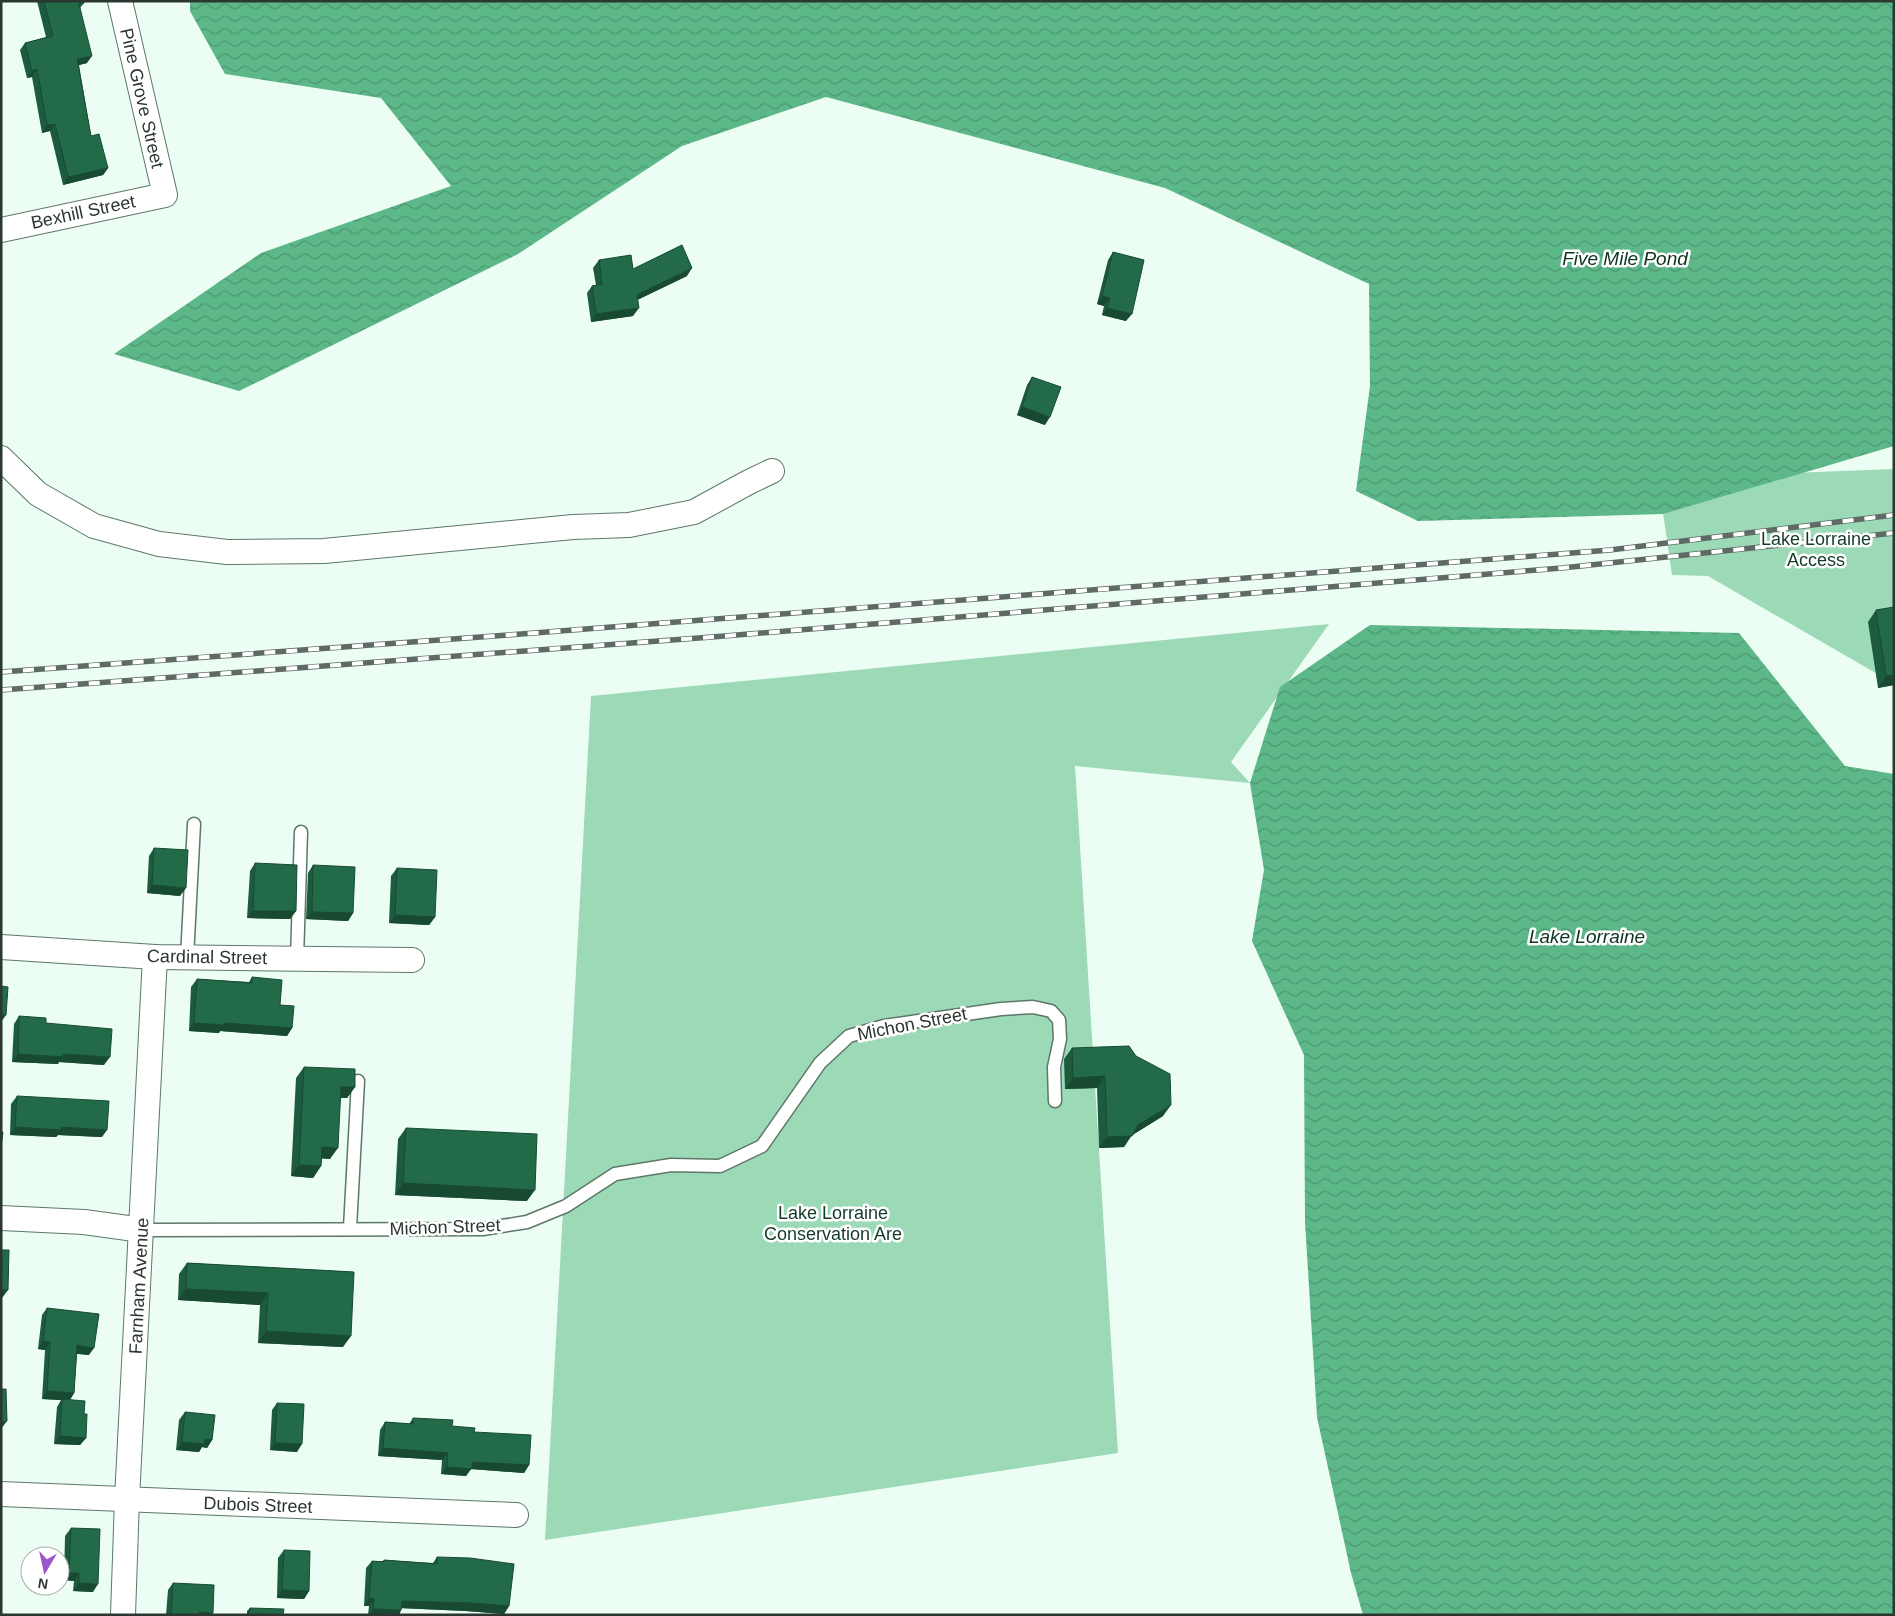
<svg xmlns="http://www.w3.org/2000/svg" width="1895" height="1616" font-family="Arial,sans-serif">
<defs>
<pattern id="water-waves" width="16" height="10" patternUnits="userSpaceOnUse" patternTransform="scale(1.25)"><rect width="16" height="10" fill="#5db889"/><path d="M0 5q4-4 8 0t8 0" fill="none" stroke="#4d9670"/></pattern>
</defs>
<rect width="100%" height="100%" fill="#ecfdf3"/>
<g fill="#9cd9b7">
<path d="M 1894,469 L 1894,682 L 1886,679 L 1708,576 L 1672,575 L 1658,478 Z"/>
<path d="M 1329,624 L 1231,762 L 1250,783 L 1075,766 L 1118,1453 L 545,1540 L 591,696 Z"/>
</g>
<g fill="url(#water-waves)">
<path d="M 190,1 L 1894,1 L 1894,446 L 1663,514 L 1418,521 L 1356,491 L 1370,386 L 1369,284 L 1165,188 L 826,97 L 682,146 L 518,254 L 239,391 L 114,354 L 261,253 L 451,186 L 381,98 L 225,74 L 190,11 Z"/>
<path d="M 1370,625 L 1739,633 L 1845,766 L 1894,774 L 1894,1615 L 1363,1615 L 1351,1573 L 1317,1417 L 1305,1222 L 1304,1055 L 1252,941 L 1264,870 L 1250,783 L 1280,687 Z"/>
</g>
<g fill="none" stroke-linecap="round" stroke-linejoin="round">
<g stroke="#5d7768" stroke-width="15">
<g id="service">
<path d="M 187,958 L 194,824"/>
<path d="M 297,959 L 301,832"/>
<path d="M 350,1228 L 358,1081"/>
<path d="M 142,1230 L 483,1229 L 527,1222 L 566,1206 L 615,1174 L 671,1165 L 720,1166 L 762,1146 L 820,1063 L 849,1036 L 884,1026 L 1001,1009 L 1033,1007 L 1051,1011 L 1059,1020 L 1060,1039 L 1054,1067 L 1055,1101"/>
</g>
</g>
<g stroke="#5d7768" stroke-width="26">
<g id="minor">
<path d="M 1,230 L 165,195 L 120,1"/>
<path d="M 1,458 L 38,494 L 94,526 L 159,544 L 227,552 L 324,551 L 573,527 L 629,525 L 694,512 L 749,482 L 772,471"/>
<path d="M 1,947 L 155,957 L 412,960"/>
<path d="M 1,1218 L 84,1222 L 142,1230"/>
<path d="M 1,1494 L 516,1515"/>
<path d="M 123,1615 L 127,1499 L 155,957"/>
</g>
</g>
<use href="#service" stroke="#fff" stroke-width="12"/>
<use href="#minor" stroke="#fff" stroke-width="24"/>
<g stroke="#5e6b64" stroke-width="5.5">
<g id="rail">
<path d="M 1,672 L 508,635 L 1610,550 L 1894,515"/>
<path d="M 1,690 L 712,637 L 1562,568 L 1894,533"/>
</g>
</g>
<use href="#rail" stroke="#fff" stroke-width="4" stroke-dasharray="11" stroke-linecap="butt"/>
</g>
<g fill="#1d5b3e">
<path d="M 37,1 L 84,1 L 84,3 L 80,8 L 87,63 L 79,65 L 91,136 L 108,168 L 103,175 L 63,185 L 50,131 L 42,133 L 32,77 L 27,78 L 20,50 L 25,43 L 46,37 Z"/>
<path d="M 1113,252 L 1126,321 L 1102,315 L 1104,306 L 1097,304 L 1108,260 Z"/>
<path d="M 599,260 L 633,269 L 687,276 L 637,300 L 633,316 L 591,322 L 587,293 L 592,286 L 596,285 L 593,268 Z"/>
<path d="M 1032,377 L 1045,425 L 1017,415 L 1027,385 Z"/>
<path d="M 1876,610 L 1894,685 L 1878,688 L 1868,622 Z"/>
<path d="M 154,848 L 180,896 L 147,893 L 149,856 Z"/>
<path d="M 255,863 L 296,911 L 290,919 L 247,918 L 250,871 Z"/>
<path d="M 313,865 L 353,913 L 348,921 L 306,919 L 308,873 Z"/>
<path d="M 397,868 L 435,917 L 429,925 L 389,923 L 391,876 Z"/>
<path d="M 252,977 L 280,1005 L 292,1028 L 287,1036 L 220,1031 L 219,1033 L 189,1031 L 191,987 L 197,979 L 249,982 Z"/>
<path d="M 19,1016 L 46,1023 L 104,1065 L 59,1062 L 58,1064 L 12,1062 L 14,1024 Z"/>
<path d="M 1072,1048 L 1163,1116 L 1132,1135 L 1124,1147 L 1099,1148 L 1097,1088 L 1065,1089 L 1064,1059 Z"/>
<path d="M 304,1067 L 355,1087 L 347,1098 L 341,1098 L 330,1159 L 322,1158 L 321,1166 L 313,1178 L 291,1176 L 296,1078 Z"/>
<path d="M 17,1096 L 102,1137 L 58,1135 L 56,1137 L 10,1135 L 11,1104 Z"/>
<path d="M 406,1128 L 527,1201 L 395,1195 L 398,1139 Z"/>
<path d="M 187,1263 L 354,1272 L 343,1347 L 258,1343 L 260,1305 L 178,1300 L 179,1274 Z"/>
<path d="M 47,1308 L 89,1355 L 77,1354 L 74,1393 L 70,1400 L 84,1414 L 86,1438 L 80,1445 L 54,1444 L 57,1407 L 61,1400 L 42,1399 L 45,1350 L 38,1349 L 42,1315 Z"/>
<path d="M 277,1403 L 297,1452 L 270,1450 L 272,1410 Z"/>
<path d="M 185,1412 L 212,1440 L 207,1448 L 202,1447 L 199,1452 L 176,1450 L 179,1420 Z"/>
<path d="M 413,1418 L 474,1432 L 529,1465 L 524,1473 L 471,1469 L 466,1476 L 441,1474 L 442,1460 L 378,1456 L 380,1430 L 385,1422 L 409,1424 Z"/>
<path d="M 71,1528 L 93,1592 L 73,1591 L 74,1581 L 64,1580 L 65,1536 Z"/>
<path d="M 284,1550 L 309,1591 L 304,1599 L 277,1598 L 278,1558 Z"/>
<path d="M 437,1557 L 509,1606 L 504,1614 L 466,1611 L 402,1608 L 401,1610 L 399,1615 L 368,1615 L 369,1606 L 364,1606 L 366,1568 L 372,1561 L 383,1561 L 384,1560 L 433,1563 Z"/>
<path d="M 173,1583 L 212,1615 L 166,1615 L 168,1590 Z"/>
<path d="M 250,1608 L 283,1615 L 247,1615 L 247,1611 Z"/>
</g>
<g fill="#184a32">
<path d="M 92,56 L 87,63 L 72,67 L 77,59 Z"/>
<path d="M 37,69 L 32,77 L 27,78 L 32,71 Z"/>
<path d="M 55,124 L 50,131 L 42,133 L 47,125 Z"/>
<path d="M 108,168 L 103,175 L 63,185 L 68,177 Z"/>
<path d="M 692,268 L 687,276 L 631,303 L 637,295 Z"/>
<path d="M 1102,296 L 1110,298 L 1104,306 L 1097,304 Z"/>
<path d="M 639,308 L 633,316 L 591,322 L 596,314 Z"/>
<path d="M 1107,308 L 1132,314 L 1126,321 L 1102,315 Z"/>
<path d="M 1022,407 L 1050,417 L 1045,425 L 1017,415 Z"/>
<path d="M 1894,675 L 1894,685 L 1878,688 L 1886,676 Z"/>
<path d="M 152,885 L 186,888 L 180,896 L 147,893 Z"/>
<path d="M 253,911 L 296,911 L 290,919 L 247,918 Z"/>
<path d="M 312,912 L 353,913 L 348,921 L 306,919 Z"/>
<path d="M 395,915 L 435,917 L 429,925 L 389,923 Z"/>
<path d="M 1,1015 L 6,1015 L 1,1022 Z"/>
<path d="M 194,1023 L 225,1023 L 292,1028 L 287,1036 L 220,1031 L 219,1033 L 189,1031 Z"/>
<path d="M 18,1054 L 63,1054 L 110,1057 L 104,1065 L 59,1062 L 58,1064 L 12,1062 Z"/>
<path d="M 1105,1076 L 1097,1088 L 1065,1089 L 1073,1078 Z"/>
<path d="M 341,1087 L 355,1087 L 347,1098 L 333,1098 Z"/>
<path d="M 1171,1105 L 1163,1116 L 1131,1136 L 1124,1147 L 1099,1148 L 1107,1137 L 1138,1125 Z"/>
<path d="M 15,1127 L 61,1127 L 107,1130 L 102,1137 L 58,1135 L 56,1137 L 10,1135 Z"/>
<path d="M 322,1147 L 338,1148 L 330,1159 L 314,1158 Z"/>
<path d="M 299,1165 L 321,1166 L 313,1178 L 291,1176 Z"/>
<path d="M 403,1183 L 535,1190 L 527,1201 L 395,1195 Z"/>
<path d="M 186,1289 L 268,1293 L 260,1305 L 178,1300 Z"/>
<path d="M 1,1290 L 8,1290 L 2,1298 L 1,1298 Z"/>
<path d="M 266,1331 L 351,1336 L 343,1347 L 258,1343 Z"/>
<path d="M 43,1341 L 50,1342 L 45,1350 L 38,1349 Z"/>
<path d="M 77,1345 L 94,1348 L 89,1355 L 72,1353 Z"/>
<path d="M 47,1391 L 74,1393 L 69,1401 L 62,1399 L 61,1400 L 42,1399 Z"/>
<path d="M 7,1421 L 1,1429 L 1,1422 Z"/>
<path d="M 60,1436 L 86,1438 L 80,1445 L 54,1444 Z"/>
<path d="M 205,1439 L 212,1440 L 207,1448 L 202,1447 L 199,1452 L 176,1450 L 182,1442 Z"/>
<path d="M 275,1443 L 302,1444 L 297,1452 L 270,1450 Z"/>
<path d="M 383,1448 L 448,1453 L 442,1460 L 378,1456 Z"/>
<path d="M 472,1462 L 529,1465 L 524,1473 L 471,1469 L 466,1476 L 441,1474 L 447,1467 Z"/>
<path d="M 69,1573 L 79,1573 L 74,1581 L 64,1580 Z"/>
<path d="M 79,1583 L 98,1584 L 93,1592 L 73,1591 Z"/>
<path d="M 282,1590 L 309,1591 L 304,1599 L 277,1598 Z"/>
<path d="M 369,1598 L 374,1599 L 369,1606 L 364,1606 Z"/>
<path d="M 402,1601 L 471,1603 L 509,1606 L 504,1614 L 466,1611 L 397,1608 Z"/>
<path d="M 373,1609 L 401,1610 L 399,1615 L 369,1615 Z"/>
<path d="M 199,1612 L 213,1613 L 212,1615 L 197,1615 Z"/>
</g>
<g fill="#226a48" stroke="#184a32">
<path d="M 44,1 L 84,1 L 84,3 L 79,4 L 92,56 L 77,59 L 91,136 L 99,134 L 108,168 L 68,177 L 55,124 L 47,125 L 37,69 L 32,71 L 25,43 L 53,36 Z"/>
<path d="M 682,245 L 692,268 L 637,295 L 639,308 L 596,314 L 592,286 L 602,284 L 599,260 L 631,255 L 633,269 Z"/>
<path d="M 1113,252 L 1144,260 L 1132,314 L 1107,308 L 1110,298 L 1102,296 Z"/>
<path d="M 1032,377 L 1061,387 L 1050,417 L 1022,407 Z"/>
<path d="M 1894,607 L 1894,675 L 1886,676 L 1876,610 Z"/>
<path d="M 154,848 L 188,850 L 186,888 L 152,885 Z"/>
<path d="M 255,863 L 297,865 L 296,911 L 253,911 Z"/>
<path d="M 313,865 L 355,867 L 353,913 L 312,912 Z"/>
<path d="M 397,868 L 437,870 L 435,917 L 395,915 Z"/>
<path d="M 252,977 L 282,980 L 280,1005 L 294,1006 L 292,1028 L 225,1023 L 224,1025 L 194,1023 L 197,979 L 252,983 Z"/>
<path d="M 1,986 L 8,987 L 6,1015 L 1,1015 Z"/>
<path d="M 19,1016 L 46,1018 L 46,1023 L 112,1029 L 110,1057 L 63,1054 L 63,1057 L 18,1054 Z"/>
<path d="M 1129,1046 L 1136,1056 L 1170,1074 L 1171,1105 L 1138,1125 L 1132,1136 L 1107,1137 L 1105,1076 L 1073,1078 L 1072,1048 Z"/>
<path d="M 304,1067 L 355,1069 L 355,1087 L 341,1087 L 338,1148 L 322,1147 L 321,1166 L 299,1165 Z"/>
<path d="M 17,1096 L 109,1101 L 107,1130 L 61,1127 L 61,1130 L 15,1127 Z"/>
<path d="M 406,1128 L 537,1134 L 535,1190 L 403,1183 Z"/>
<path d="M 1,1132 L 3,1132 L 1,1147 Z"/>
<path d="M 1,1250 L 9,1250 L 8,1290 L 1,1290 Z"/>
<path d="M 187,1263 L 354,1272 L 351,1336 L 266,1331 L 268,1293 L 186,1289 Z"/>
<path d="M 47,1308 L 99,1314 L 94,1348 L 77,1345 L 74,1393 L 47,1391 L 50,1342 L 43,1341 Z"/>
<path d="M 1,1389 L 6,1389 L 7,1421 L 1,1422 Z"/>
<path d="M 62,1399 L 85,1401 L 84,1414 L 87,1414 L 86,1438 L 60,1436 Z"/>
<path d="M 277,1403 L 304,1404 L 302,1444 L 275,1443 Z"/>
<path d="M 185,1412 L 215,1415 L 212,1440 L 205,1439 L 204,1444 L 182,1442 Z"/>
<path d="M 413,1418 L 453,1420 L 452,1426 L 475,1428 L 474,1432 L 531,1435 L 529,1465 L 472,1462 L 472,1469 L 447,1467 L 448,1453 L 383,1448 L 385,1422 L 413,1424 Z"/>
<path d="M 71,1528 L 100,1529 L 98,1584 L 79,1583 L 79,1573 L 69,1573 Z"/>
<path d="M 284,1550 L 310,1551 L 309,1591 L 282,1590 Z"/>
<path d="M 437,1557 L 470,1558 L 514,1564 L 509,1606 L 471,1603 L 402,1601 L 401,1610 L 373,1609 L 374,1599 L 369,1598 L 372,1561 L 384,1562 L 384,1560 L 437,1564 Z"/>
<path d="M 173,1583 L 214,1585 L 213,1613 L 199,1612 L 199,1615 L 171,1615 Z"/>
<path d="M 250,1608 L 284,1609 L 283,1615 L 249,1615 Z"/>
</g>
<g text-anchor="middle" stroke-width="5" stroke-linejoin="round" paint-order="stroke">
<g font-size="18" fill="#2a362f" stroke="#fff">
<text transform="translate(142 98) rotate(77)" y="6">Pine Grove Street</text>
<text transform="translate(83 212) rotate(-12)" y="6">Bexhill Street</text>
<text transform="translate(207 957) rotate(1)" y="6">Cardinal Street</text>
<text transform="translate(912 1024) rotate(-11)" y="6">Michon Street</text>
<text transform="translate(445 1227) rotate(-2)" y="6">Michon Street</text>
<text transform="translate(139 1286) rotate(-87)" y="6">Farnham Avenue</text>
<text transform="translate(258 1505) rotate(2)" y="6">Dubois Street</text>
</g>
<g font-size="18" fill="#133b28" stroke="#fff">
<text x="1816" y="545">Lake Lorraine<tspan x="1816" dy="21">Access</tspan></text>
<text x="833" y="1219">Lake Lorraine<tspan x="833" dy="21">Conservation Are</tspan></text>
</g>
<g font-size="19" font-style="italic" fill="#0b3421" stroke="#fff">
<text x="1625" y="265">Five Mile Pond</text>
<text x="1587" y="943">Lake Lorraine</text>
</g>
</g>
<rect width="1895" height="1616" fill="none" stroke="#2a362f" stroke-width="5"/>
<g transform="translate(45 1571) rotate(189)"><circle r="24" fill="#ffffff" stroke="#aaafac"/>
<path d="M0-4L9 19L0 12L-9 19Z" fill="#9b56ca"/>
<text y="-8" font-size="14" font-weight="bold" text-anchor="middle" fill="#2a362f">N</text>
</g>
</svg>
